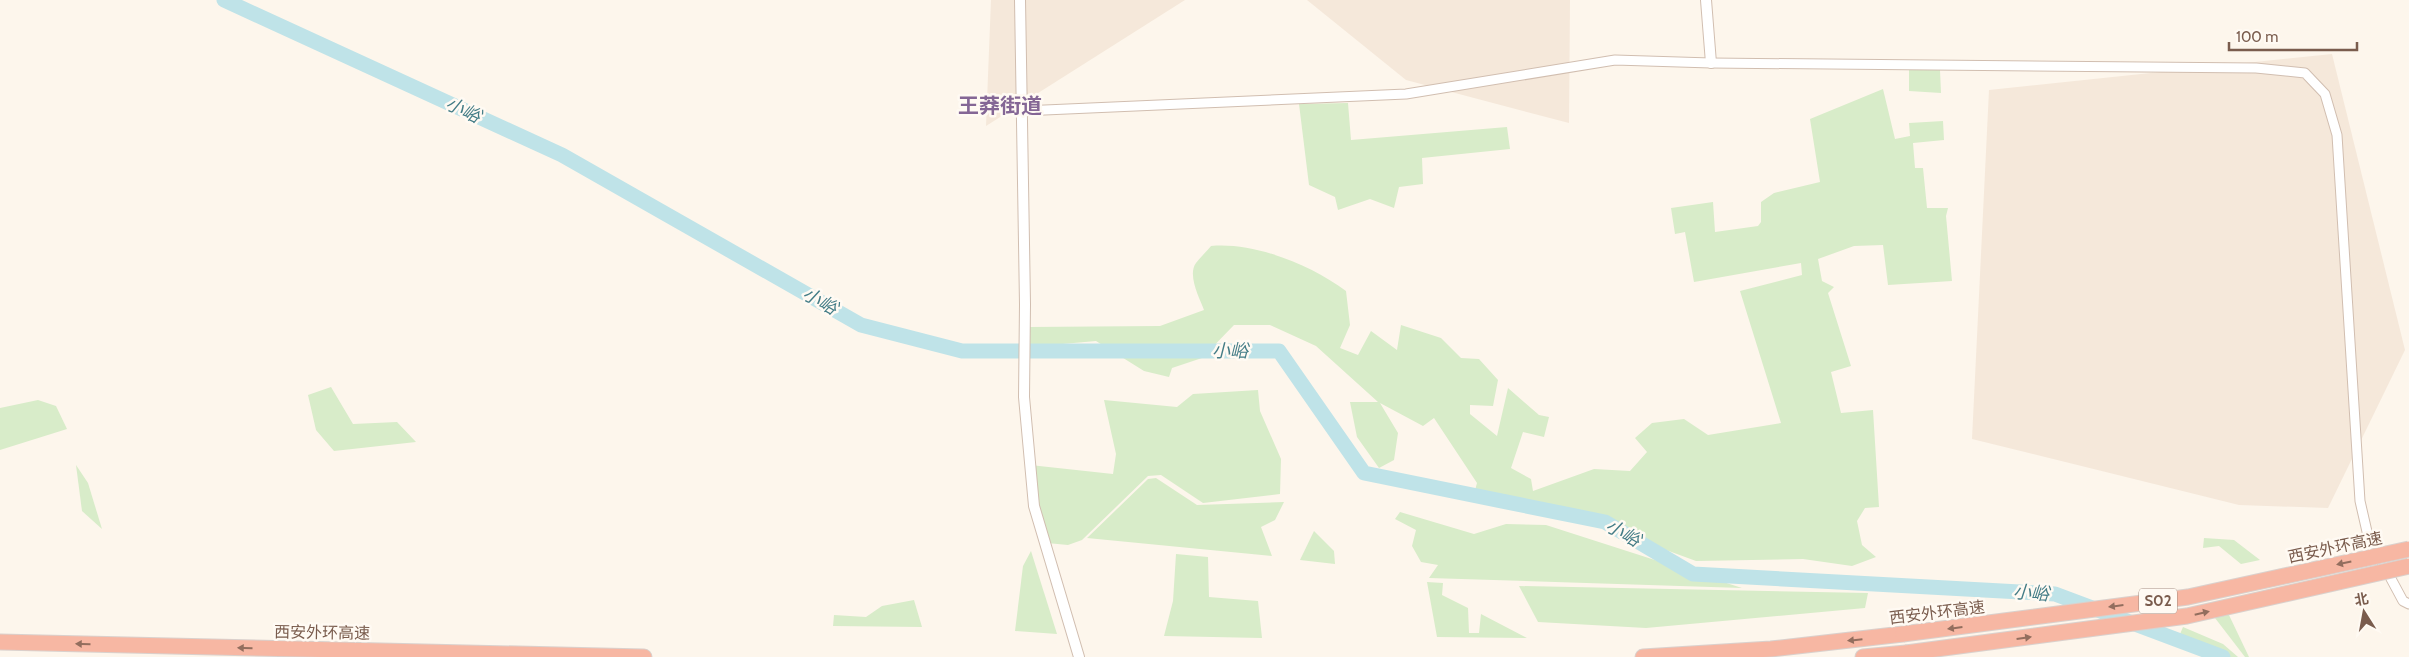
<svg xmlns="http://www.w3.org/2000/svg" width="2409" height="657" font-family="Cabin,'Noto Sans SC',sans-serif">
<rect width="100%" height="100%" fill="#fdf6ec"/>
<g fill="#f5e8da">
<path d="M 991,0 L 1185,0 L 986,126 Z"/>
<path d="M 1307,0 L 1570,0 L 1569,123 L 1406,80 Z"/>
<path d="M 2332,54 L 2405,350 L 2328,508 L 2239,505 L 1972,439 L 1989,90 Z"/>
</g>
<g fill="#d8ecc9">
<path d="M 1909,70 L 1940,70 L 1941,93 L 1909,91 Z"/>
<path d="M 1883,89 L 1895,139 L 1910,136 L 1909,123 L 1943,121 L 1944,140 L 1913,143 L 1915,168 L 1923,168 L 1927,208 L 1948,208 L 1946,216 L 1952,281 L 1888,285 L 1883,245 L 1854,246 L 1818,259 L 1822,281 L 1834,287 L 1828,293 L 1851,366 L 1831,372 L 1841,413 L 1873,410 L 1879,507 L 1865,508 L 1857,521 L 1862,545 L 1876,557 L 1852,566 L 1803,559 L 1696,561 L 1568,514 L 1492,501 L 1472,501 L 1477,483 L 1434,418 L 1423,426 L 1380,403 L 1398,433 L 1394,460 L 1379,468 L 1357,437 L 1350,402 L 1378,402 L 1316,346 L 1270,325 L 1234,325 L 1202,358 L 1172,368 L 1169,377 L 1144,371 L 1096,341 L 1029,347 L 1029,327 L 1160,326 L 1204,310 C 1200,299 1187,275 1196,263 C 1198,260 1206,252 1211,246 C 1255,242 1311,265 1346,291 L 1350,325 L 1340,348 L 1358,355 L 1371,331 L 1397,350 L 1401,325 L 1441,338 L 1461,358 L 1479,359 L 1498,380 L 1493,406 L 1470,405 L 1470,414 L 1497,436 L 1508,388 L 1539,415 L 1549,417 L 1544,437 L 1523,432 L 1511,468 L 1531,479 L 1533,491 L 1594,469 L 1630,471 L 1647,452 L 1635,438 L 1652,423 L 1684,419 L 1708,435 L 1781,423 L 1740,291 L 1802,275 L 1801,263 L 1694,282 L 1685,232 L 1675,234 L 1671,208 L 1713,202 L 1715,232 L 1758,226 L 1761,222 L 1761,202 L 1774,193 L 1820,182 L 1810,119 Z"/>
<path d="M 1348,103 L 1351,140 L 1507,127 L 1510,149 L 1422,158 L 1423,184 L 1399,187 L 1394,208 L 1370,199 L 1338,210 L 1335,197 L 1309,185 L 1299,104 Z"/>
<path d="M 331,387 L 353,424 L 397,422 L 416,442 L 334,451 L 316,430 L 308,395 Z"/>
<path d="M 1258,390 L 1260,411 L 1281,459 L 1280,494 L 1203,503 L 1161,475 L 1148,476 L 1082,540 L 1068,545 L 1047,543 L 1030,465 L 1113,474 L 1116,454 L 1104,400 L 1177,407 L 1193,394 Z"/>
<path d="M 38,400 L 56,406 L 67,429 L 0,450 L 0,408 Z"/>
<path d="M 76,465 L 88,483 L 102,529 L 82,511 Z"/>
<path d="M 1156,478 L 1197,505 L 1284,502 L 1275,520 L 1261,527 L 1272,556 L 1087,538 L 1148,479 Z"/>
<path d="M 1400,512 L 1474,534 L 1506,524 L 1546,525 L 1742,588 L 1429,578 L 1438,565 L 1421,562 L 1412,546 L 1416,530 L 1395,519 Z"/>
<path d="M 1314,531 L 1334,551 L 1335,564 L 1300,560 Z"/>
<path d="M 2204,538 L 2234,540 L 2260,560 L 2241,564 L 2219,546 L 2203,548 Z"/>
<path d="M 1031,551 L 1057,634 L 1015,631 L 1023,566 Z"/>
<path d="M 1176,554 L 1208,557 L 1209,597 L 1258,601 L 1262,638 L 1164,636 L 1173,601 Z"/>
<path d="M 1427,582 L 1443,583 L 1442,595 L 1468,608 L 1469,633 L 1479,633 L 1481,614 L 1527,638 L 1437,637 Z"/>
<path d="M 1519,586 L 1868,593 L 1865,608 L 1646,628 L 1538,622 Z"/>
<path d="M 914,600 L 922,627 L 833,626 L 834,615 L 866,617 L 882,606 Z"/>
<path d="M 2228,613 L 2249,657 L 2245,657 L 2215,618 Z"/>
<path d="M 2183,627 L 2223,644 L 2238,657 L 2217,657 L 2178,639 Z"/>
</g>
<g fill="none" stroke-linecap="round" stroke-linejoin="round">
<path stroke="#bfe3e8" stroke-width="15" d="M 224,0 L 562,155 L 861,325 L 962,351 L 1279,351 L 1364,473 L 1605,522 L 1693,574 L 2055,594 L 2223,657"/>
<g stroke="#d1beb0" stroke-width="11">
<path id="minor" d="M 1022,111 L 1406,94 L 1615,60 L 1711,63 L 2256,68 L 2305,73 L 2325,94 L 2337,135 L 2360,501 L 2368,536 L 2403,601 L 2409,604"/>
</g>
<g stroke="#d1beb0" stroke-width="12">
<g id="tertiary">
<path d="M 1020,0 L 1025,304 L 1024,397 L 1034,506 L 1079,657"/>
<path d="M 1706,0 L 1711,63"/>
</g>
</g>
<g stroke="#dad1cd" stroke-width="17">
<g id="motorway">
<path d="M 0,642 L 644,657"/>
<path d="M 1643,657 L 1771,649 L 1903,634"/>
<path d="M 1863,657 L 1906,653"/>
</g>
</g>
<use href="#minor" stroke="#fff" stroke-width="9"/>
<use href="#tertiary" stroke="#fff" stroke-width="10"/>
<use href="#motorway" stroke="#f7b7a3" stroke-width="15"/>
<g stroke="#dad1cd" stroke-width="17" stroke-linecap="butt">
<g id="motorway-bridge">
<path d="M 1903,634 L 2188,597 L 2409,549"/>
<path d="M 1906,653 L 2187,616 L 2409,566"/>
</g>
</g>
<use href="#motorway-bridge" stroke="#f7b7a3" stroke-width="15"/>
</g>
<defs><path id="oneway-solid" d="M-6-.8H1V-3.2L6.5 0L1 3.2V.8H-6Z" transform="scale(1.25)"/></defs>
<g fill="#936e5e">
<use href="#oneway-solid" transform="translate(2344 563) rotate(168)"/>
<use href="#oneway-solid" transform="translate(2116 606) rotate(173)"/>
<use href="#oneway-solid" transform="translate(2202 613) rotate(-13)"/>
<use href="#oneway-solid" transform="translate(1955 628) rotate(173)"/>
<use href="#oneway-solid" transform="translate(2024 638) rotate(-8)"/>
<use href="#oneway-solid" transform="translate(1855 640) rotate(174)"/>
<use href="#oneway-solid" transform="translate(83 644) rotate(-179)"/>
<use href="#oneway-solid" transform="translate(245 648) rotate(-179)"/>
</g>
<g text-anchor="middle" stroke-width="5" stroke-linejoin="round" paint-order="stroke">
<rect fill="#fffaf3" stroke="#a28b7f" stroke-width="1" x="2139" y="588.5" width="38" height="25" rx="4"/>
<g font-size="15" font-weight="bold" fill="#7a5c4d">
<text x="2158" y="606">S02</text>
</g>
<g font-size="16" fill="#7a5c4d" stroke="#fffaf3">
<text transform="translate(2335 547) rotate(-12)" y="6">西安外环高速</text>
<text transform="translate(1937 612) rotate(-7)" y="6">西安外环高速</text>
<text transform="translate(322 632) rotate(1)" y="6">西安外环高速</text>
</g>
<g font-size="18" font-style="italic" fill="#437c86" stroke="#fffaf3">
<text transform="translate(463 110) rotate(25)" y="6">小峪</text>
<text transform="translate(820 301) rotate(29)" y="6">小峪</text>
<text x="1230" y="357">小峪</text>
<text transform="translate(1623 533) rotate(29)" y="6">小峪</text>
<text transform="translate(2031 593) rotate(4)" y="6">小峪</text>
</g>
<g font-size="21" font-weight="bold" fill="#846695" stroke="#fffaf3">
<text x="1000" y="113">王莽街道</text>
</g>
</g>
<g transform="translate(2364 612) rotate(349)" stroke="#fffaf3" stroke-width="4" paint-order="stroke">
<path d="M0-4L9 19L0 12L-9 19Z" fill="#7a5c4d"/>
<text y="-8" font-size="14" font-weight="bold" text-anchor="middle" fill="#7a5c4d">北</text>
</g>
<path d="M2229 42v8h128v-8" fill="none" stroke="#7a5c4d" stroke-width="2.5"/>
<text x="2236" y="42" font-size="15" fill="#7a5c4d" stroke="#fffaf3" stroke-width="4" paint-order="stroke">100 m</text>
</svg>
